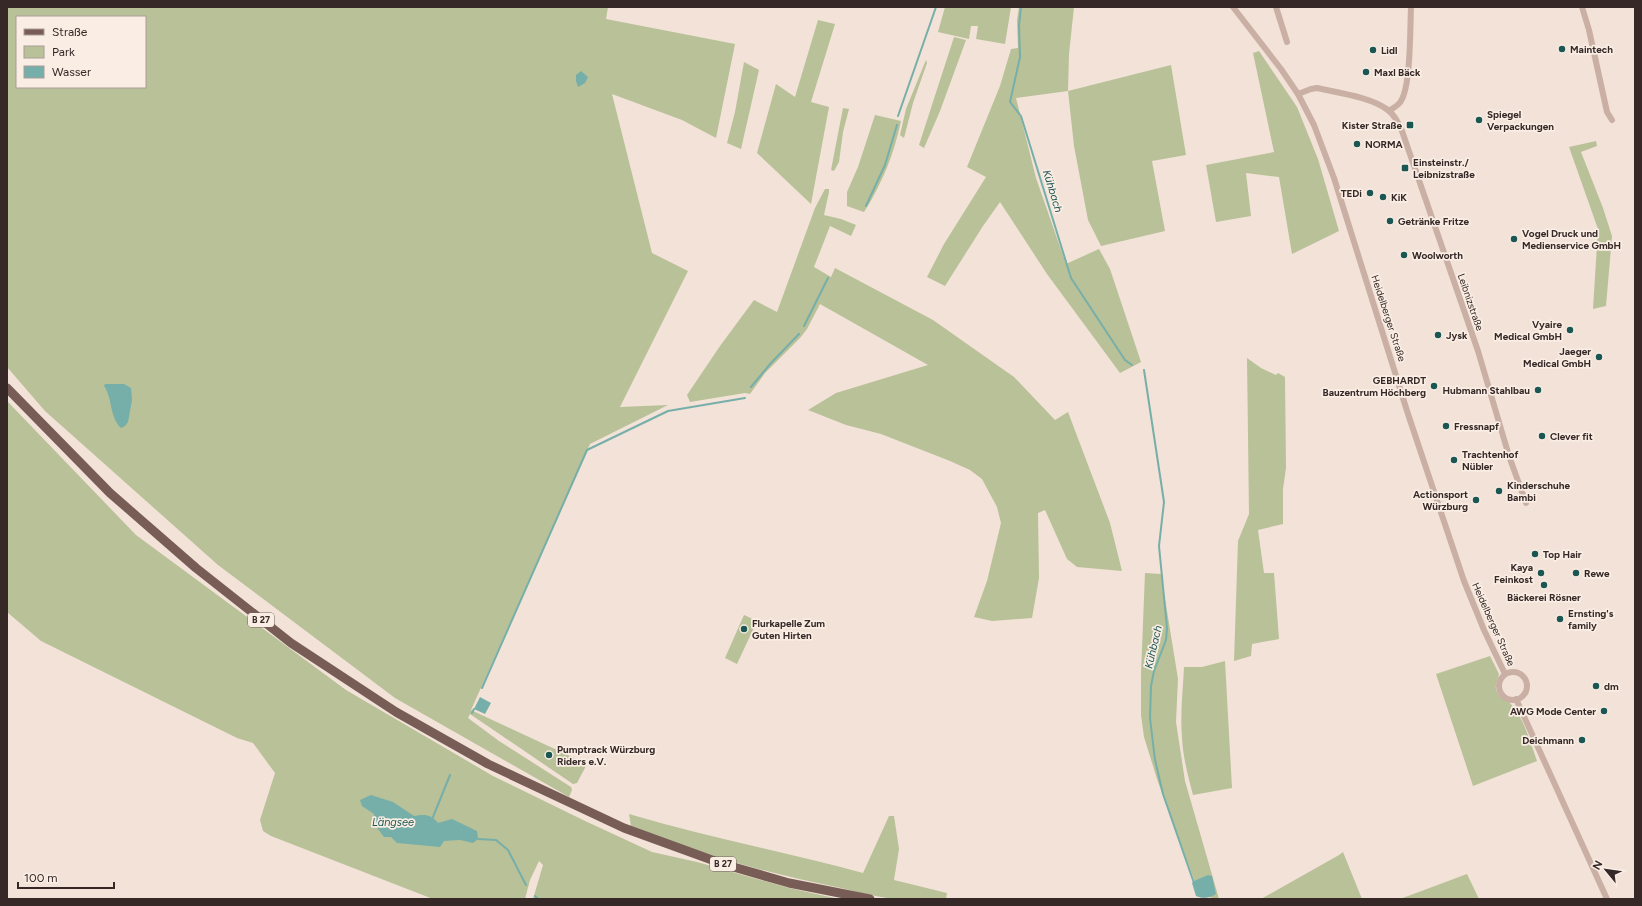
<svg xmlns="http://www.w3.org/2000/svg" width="1642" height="906" font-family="Figtree,sans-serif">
<rect width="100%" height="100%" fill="#f2e2d8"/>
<g fill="#b9c198" fill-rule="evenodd">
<path d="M 7,7 L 608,7 L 606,19 L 735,44 L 716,138 L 682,120 L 612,94 L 652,253 L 688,271 L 620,407 L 668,405 L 590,444 L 471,710 L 587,764 L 577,783 L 573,784 L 470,714 L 468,718 L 499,741 L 571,787 L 572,790 L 569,797 L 395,698 L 218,565 L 45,411 L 7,367 ZM 17,17 L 145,17 L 145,87 L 17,87 Z"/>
<path d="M 945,7 L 1011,7 L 1005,44 L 976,39 L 978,26 L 971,26 L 969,39 L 938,32 Z"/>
<path d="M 1019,7 L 1074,7 L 1069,54 L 1068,91 L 1171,65 L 1186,155 L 1152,161 L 1165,231 L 1101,246 L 1088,220 L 1074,146 L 1068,91 L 1016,98 L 1036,178 L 1066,264 L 1099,249 L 1110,269 L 1141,362 L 1120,373 L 1047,274 L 1000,202 L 983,226 L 945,286 L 927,277 L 944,244 L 986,177 L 967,167 L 1000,86 L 1011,49 L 1018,48 L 1017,20 Z"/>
<path d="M 818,20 L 835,24 L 811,102 L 829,107 L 811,204 L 757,153 L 776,84 L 795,97 Z"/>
<path d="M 954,37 L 966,40 L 940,111 L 924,148 L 919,145 Z"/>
<path d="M 1259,51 L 1297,107 L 1318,159 L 1339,231 L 1292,254 L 1279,177 L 1246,173 L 1251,216 L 1216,222 L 1206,165 L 1274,152 L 1253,53 Z"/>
<path d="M 926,60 L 927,63 L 913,103 L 904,138 L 900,135 L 906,109 Z"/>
<path d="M 744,62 L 759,70 L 741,149 L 727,143 L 735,112 Z"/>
<path d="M 843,108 L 849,109 L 843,132 L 839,162 L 834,171 L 831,170 Z"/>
<path d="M 875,115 L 901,121 C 894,154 882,184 864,212 L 847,206 L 847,192 L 858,167 Z"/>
<path d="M 1596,141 L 1597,146 L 1581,152 L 1603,208 L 1612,236 L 1606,306 L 1593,309 L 1598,229 L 1569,147 Z"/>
<path d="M 825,189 L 829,189 L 829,192 L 824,215 L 841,219 L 856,225 L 851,236 L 830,226 L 814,267 L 831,277 L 835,268 L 933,320 L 1014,377 L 1055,420 L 1068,412 L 1110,523 L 1122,571 L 1077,567 L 1067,559 L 1045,510 L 1038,513 L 1039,578 L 1032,618 L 992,621 L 974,617 L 987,581 L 1001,523 L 997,507 L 982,479 L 970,470 L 950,461 L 881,434 L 846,425 L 808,410 L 836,393 L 928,365 L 820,304 L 807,329 L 800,338 L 765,373 L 750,394 L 745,393 L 690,402 L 687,395 L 720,346 L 754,300 L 777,312 L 815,208 Z"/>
<path d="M 1247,358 L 1261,368 L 1276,375 L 1278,373 L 1285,377 L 1286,468 L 1283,489 L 1283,524 L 1258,530 L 1264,573 L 1274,573 L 1279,639 L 1252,644 L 1251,656 L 1234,661 L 1238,541 L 1249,514 Z"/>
<path d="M 7,401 L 136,535 L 346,690 L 493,776 L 583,820 L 652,852 L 697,862 L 789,888 L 839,899 L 533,899 L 543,865 L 539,861 L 530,880 L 525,899 L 433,899 L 271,836 L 263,831 L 260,820 L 275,773 L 253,743 L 237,738 L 41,641 L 7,612 Z"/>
<path d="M 1145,573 L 1161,574 L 1178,679 L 1176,722 L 1185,781 L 1219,899 L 1215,899 L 1199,893 L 1158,782 L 1144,737 L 1141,715 L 1141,673 Z"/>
<path d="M 744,615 L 757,621 L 737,664 L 725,658 Z"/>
<path d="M 1490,656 L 1499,674 C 1498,679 1495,684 1496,689 C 1498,698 1506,699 1511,704 C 1525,720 1530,742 1537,761 L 1473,786 L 1436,674 Z"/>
<path d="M 1225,661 L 1232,788 L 1193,795 C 1188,776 1183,757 1182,738 C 1180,714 1183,690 1184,667 L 1202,667 Z"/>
<path d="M 629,814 C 706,837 785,852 863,873 L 889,816 L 894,816 L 899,849 L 894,880 L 947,893 L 946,899 C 929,899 911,900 894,899 C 877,897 858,892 841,888 C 770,874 698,854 631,826 Z"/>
<path d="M 1343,852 L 1362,899 L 1261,899 L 1339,855 Z"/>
<path d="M 1467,874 L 1479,899 L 1400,899 Z"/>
</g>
<g fill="#76afa9">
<path d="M 581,71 L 588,77 L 585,83 L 578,87 L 576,81 L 576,75 Z"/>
<path d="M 105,384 L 124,384 L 131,388 L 132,400 L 128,422 L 125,426 L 121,428 C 109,416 113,399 104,386 Z"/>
<path d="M 480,697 L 491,703 L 485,714 L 474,709 Z"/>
<path d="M 371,795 L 393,802 L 414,816 C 425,814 431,814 438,823 L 452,819 L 477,831 L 478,839 L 473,843 L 460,840 L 444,841 L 440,847 L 397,843 L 391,837 L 384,837 L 375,825 L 374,814 L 362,806 L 360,800 Z"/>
<path d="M 1208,875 L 1212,876 L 1216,894 C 1211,898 1202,899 1196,896 L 1192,883 L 1194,881 Z"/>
</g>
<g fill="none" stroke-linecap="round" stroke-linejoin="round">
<g stroke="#76afa9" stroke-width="2">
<path d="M 1021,7 L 1019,26 L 1020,57 L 1010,102 L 1021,116 L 1071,278 L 1125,360 L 1132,365"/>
<path d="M 898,116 L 936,7"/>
<path d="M 866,206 L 885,165 L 897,125"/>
<path d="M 804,326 L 828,278"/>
<path d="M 1144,370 L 1164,502 L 1159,546 L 1167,628 L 1166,640 L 1154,671 L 1151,686 L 1150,718 L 1155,760 L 1163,794 L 1194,883"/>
<path d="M 751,387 L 771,363 L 799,334"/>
<path d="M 482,688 L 587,450 L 668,411 L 745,398"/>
<path d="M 472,713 L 474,709"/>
<path d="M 433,817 L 450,775"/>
<path d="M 478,839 L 496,840 L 508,850 L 526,885"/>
<path d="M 535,896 L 538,899"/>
</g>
<g stroke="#cab0a4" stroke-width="6">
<path d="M 1233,7 L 1281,69 L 1298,94 L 1314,125 L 1334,178 L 1408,414 L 1464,581 L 1484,630 L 1505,674"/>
<path d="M 1276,7 L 1287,42"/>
<path d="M 1582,7 L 1589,30 L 1607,112 L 1612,120"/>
<path d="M 1298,94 L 1311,89 L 1317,88 C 1339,93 1371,97 1388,110 C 1395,115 1399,124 1402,131 L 1478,351 L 1509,456 L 1526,503"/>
<path d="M 1389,111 C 1393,108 1399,105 1401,101 C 1411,85 1410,28 1411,7"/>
<circle cx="1513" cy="686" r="14"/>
<path d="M 1516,699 L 1607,899"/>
</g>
<path stroke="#785d56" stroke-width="9" d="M 7,388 L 110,493 L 196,568 L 291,643 L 396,712 L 488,764 L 624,828 L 723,864 L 789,883 L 870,899"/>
</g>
<g fill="#1b5752" stroke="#f9ede4" stroke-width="1.5">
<circle cx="1562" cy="49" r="4"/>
<circle cx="1373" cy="50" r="4"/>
<circle cx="1366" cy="72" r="4"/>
<circle cx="1479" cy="120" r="4"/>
<rect x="1406" y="121" width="8" height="8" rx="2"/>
<circle cx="1357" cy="144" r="4"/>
<rect x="1401" y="164" width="8" height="8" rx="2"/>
<circle cx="1370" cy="193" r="4"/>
<circle cx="1383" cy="197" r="4"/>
<circle cx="1390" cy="221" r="4"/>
<circle cx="1514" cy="239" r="4"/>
<circle cx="1404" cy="255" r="4"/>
<circle cx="1570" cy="330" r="4"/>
<circle cx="1438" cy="335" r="4"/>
<circle cx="1599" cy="357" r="4"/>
<circle cx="1434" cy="386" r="4"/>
<circle cx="1538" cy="390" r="4"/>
<circle cx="1446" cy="426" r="4"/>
<circle cx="1542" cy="436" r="4"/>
<circle cx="1454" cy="460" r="4"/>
<circle cx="1499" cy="491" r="4"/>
<circle cx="1476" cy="500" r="4"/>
<circle cx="1535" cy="554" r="4"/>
<circle cx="1541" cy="573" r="4"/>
<circle cx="1576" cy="573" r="4"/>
<circle cx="1544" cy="585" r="4"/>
<circle cx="1560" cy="619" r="4"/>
<circle cx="744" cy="629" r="4"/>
<circle cx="1596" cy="686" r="4"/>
<circle cx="1604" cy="711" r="4"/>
<circle cx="1582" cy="740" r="4"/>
<circle cx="549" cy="755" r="4"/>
</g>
<g text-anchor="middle" stroke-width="3.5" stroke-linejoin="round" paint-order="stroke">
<g fill="#f9ede4" stroke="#70635f" stroke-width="1">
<rect x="248" y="613" width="26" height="14" rx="3"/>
<rect x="710" y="857" width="26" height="14" rx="3"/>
</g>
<g font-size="9" font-weight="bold" fill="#352826">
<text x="261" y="623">B 27</text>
<text x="723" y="867">B 27</text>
</g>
<g font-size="10" font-weight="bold" fill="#352826" stroke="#f9ede4" text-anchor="start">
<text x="1570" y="53">Maintech</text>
<text x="1381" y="54">Lidl</text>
<text x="1374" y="76">Maxl Bäck</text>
<text x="1487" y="118">Spiegel<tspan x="1487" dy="12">Verpackungen</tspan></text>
<text x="1402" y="129" text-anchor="end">Kister Straße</text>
<text x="1365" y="148">NORMA</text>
<text x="1413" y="166">Einsteinstr./<tspan x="1413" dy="12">Leibnizstraße</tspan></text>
<text x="1362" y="197" text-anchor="end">TEDi</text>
<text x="1391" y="201">KiK</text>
<text x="1398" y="225">Getränke Fritze</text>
<text x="1522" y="237">Vogel Druck und<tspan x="1522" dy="12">Medienservice GmbH</tspan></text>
<text x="1412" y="259">Woolworth</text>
<text x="1562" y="328" text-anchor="end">Vyaire<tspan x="1562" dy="12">Medical GmbH</tspan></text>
<text x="1446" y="339">Jysk</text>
<text x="1591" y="355" text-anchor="end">Jaeger<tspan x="1591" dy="12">Medical GmbH</tspan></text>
<text x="1426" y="384" text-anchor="end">GEBHARDT<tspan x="1426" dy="12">Bauzentrum Höchberg</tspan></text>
<text x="1530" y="394" text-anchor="end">Hubmann Stahlbau</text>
<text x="1454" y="430">Fressnapf</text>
<text x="1550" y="440">Clever fit</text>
<text x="1462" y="458">Trachtenhof<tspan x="1462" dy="12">Nübler</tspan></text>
<text x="1507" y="489">Kinderschuhe<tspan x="1507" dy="12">Bambi</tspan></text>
<text x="1468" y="498" text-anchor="end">Actionsport<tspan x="1468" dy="12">Würzburg</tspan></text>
<text x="1543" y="558">Top Hair</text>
<text x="1533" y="571" text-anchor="end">Kaya<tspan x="1533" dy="12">Feinkost</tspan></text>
<text x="1584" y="577">Rewe</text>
<text x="1544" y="601" text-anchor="middle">Bäckerei Rösner</text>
<text x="1568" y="617">Ernsting's<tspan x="1568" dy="12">family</tspan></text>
<text x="752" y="627">Flurkapelle Zum<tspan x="752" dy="12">Guten Hirten</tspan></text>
<text x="1604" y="690">dm</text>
<text x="1596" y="715" text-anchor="end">AWG Mode Center</text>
<text x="1574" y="744" text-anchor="end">Deichmann</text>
<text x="557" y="753">Pumptrack Würzburg<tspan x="557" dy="12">Riders e.V.</tspan></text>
</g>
<g font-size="10" fill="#352826" stroke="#f9ede4">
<text transform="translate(1471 302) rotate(71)" y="4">Leibnizstraße</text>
<text transform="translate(1389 318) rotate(72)" y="4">Heidelberger Straße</text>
<text transform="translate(1494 624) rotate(66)" y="4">Heidelberger Straße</text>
</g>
<g font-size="11" font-style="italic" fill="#1b5752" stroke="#f9ede4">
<text transform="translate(1053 191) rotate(73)" y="4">Kühbach</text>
<text transform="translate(1153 647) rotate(-77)" y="4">Kühbach</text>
<text x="393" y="826">Längsee</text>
</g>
</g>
<rect width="1642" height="906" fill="none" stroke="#352826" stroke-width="16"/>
<rect x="16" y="16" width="130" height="72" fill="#f9ede4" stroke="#ab9e98"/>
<rect x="24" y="29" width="20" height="6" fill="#785d56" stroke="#ab9e98"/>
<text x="52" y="36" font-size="12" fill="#352826">Straße</text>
<rect x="24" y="46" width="20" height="12" fill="#b9c198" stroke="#ab9e98"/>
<text x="52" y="56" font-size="12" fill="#352826">Park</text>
<rect x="24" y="66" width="20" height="12" fill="#76afa9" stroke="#ab9e98"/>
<text x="52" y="76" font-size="12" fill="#352826">Wasser</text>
<g transform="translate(1606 870) rotate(299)" stroke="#f9ede4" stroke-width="3" paint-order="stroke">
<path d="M0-3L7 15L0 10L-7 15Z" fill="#352826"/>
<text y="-6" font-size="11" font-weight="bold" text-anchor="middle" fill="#352826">N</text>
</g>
<path d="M18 882v6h96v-6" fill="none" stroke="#352826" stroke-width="2"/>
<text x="24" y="882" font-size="12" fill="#352826" stroke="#f9ede4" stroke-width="3" paint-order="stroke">100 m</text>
</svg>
